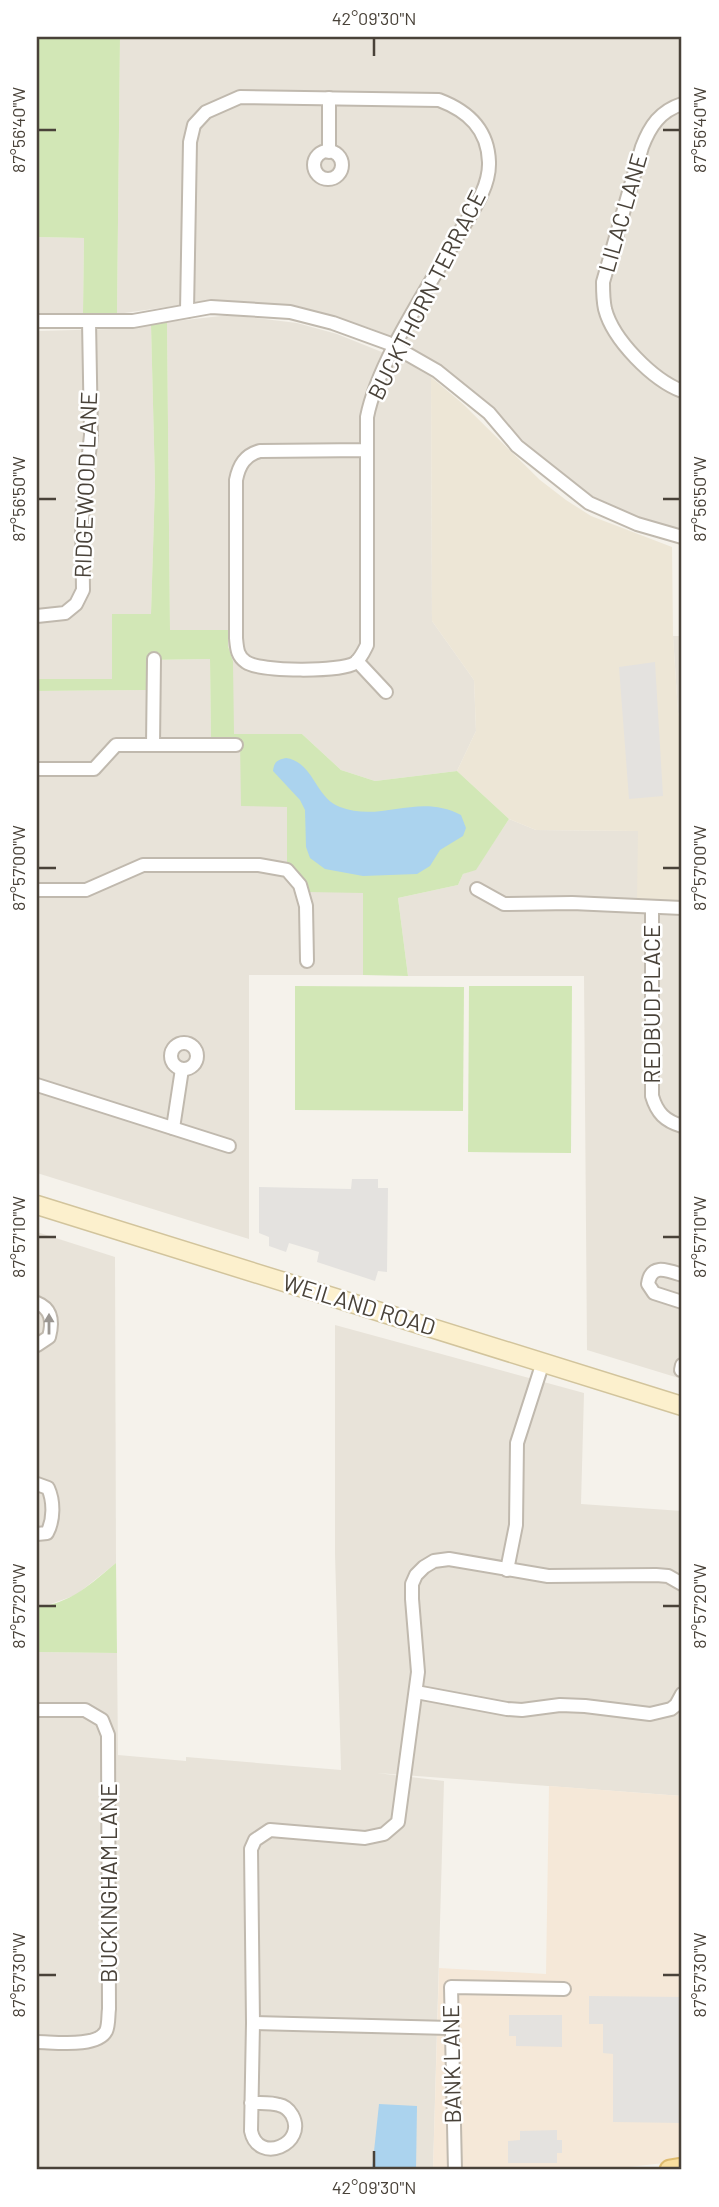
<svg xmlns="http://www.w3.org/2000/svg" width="719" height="2207" font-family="Barlow,sans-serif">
<rect width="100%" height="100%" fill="#f5f2eb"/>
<g fill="#e8e3d9">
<path d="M 120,37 L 682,37 L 682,532 L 650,523 L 600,501 L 559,474 L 531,449 L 493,408 L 451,373 L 393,338 L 370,328 L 301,307 L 240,301 L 210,301 L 117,314 Z"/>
<path d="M 37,237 L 84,238 L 83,313 L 37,313 Z"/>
<path d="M 230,315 L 297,323 L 337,334 L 404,361 L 431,377 L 432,621 L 474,680 L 476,731 L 457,771 L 375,781 L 341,770 L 302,734 L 233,734 L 233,661 L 228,646 L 228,630 L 170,630 L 167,322 Z"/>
<path d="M 151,325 L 155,484 L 151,614 L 112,680 L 37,679 L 37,331 L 113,329 Z"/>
<path d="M 673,636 L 682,636 L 682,727 L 678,712 Z"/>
<path d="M 210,659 L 211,740 L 240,741 L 287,806 L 287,866 L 363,892 L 363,975 L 249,975 L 249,1239 L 37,1173 L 37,691 L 146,690 L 147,660 Z"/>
<path d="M 509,819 L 536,830 L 638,831 L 682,903 L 682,1379 L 587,1350 L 584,976 L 408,976 L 398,898 L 458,885 L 463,874 L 476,869 Z"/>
<path d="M 37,1232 L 115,1257 L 116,1563 L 76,1595 L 45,1606 L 37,1606 Z"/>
<path d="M 335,1325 L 584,1393 L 581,1504 L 682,1511 L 682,1796 L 377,1773 L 444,1781 L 433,2170 L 37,2170 L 37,1652 L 117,1653 L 118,1755 L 186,1761 L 186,1757 L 341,1770 L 335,1554 Z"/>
</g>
<path fill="#f5e8d8" d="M 549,1786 L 682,1796 L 682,2161 L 602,2170 L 433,2170 L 439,1968 L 546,1974 Z"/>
<path fill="#ede6d6" d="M 431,377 L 463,404 L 540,480 L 566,500 L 591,516 L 672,547 L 673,636 L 678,712 L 682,727 L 682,903 L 637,902 L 638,831 L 536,830 L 509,819 L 457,771 L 476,731 L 474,680 L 432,621 Z"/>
<g fill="#d2e7b6">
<path d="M 37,37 L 120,37 L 117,314 L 83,313 L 84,238 L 37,237 Z"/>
<path d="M 167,322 L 170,630 L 228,630 L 228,646 L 233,661 L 234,734 L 302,734 L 341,770 L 375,781 L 457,771 L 509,819 L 476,870 L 463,874 L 458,885 L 398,898 L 408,976 L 363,975 L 363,893 L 308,892 L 303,882 L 287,866 L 287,807 L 241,806 L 240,741 L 211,741 L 210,659 L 147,660 L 146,690 L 37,691 L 37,679 L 112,679 L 112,614 L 151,614 L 155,484 L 151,325 Z"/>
<path d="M 295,986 L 464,987 L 463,1111 L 295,1110 Z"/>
<path d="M 469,986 L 572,986 L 571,1153 L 468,1152 Z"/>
<path d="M 116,1563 L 117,1653 L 37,1652 L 37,1606 C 68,1606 93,1582 116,1563 Z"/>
</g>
<g fill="#e4e2df">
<path d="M 655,662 L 663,796 L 629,799 L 619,667 Z"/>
<path d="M 352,1179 L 378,1179 L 378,1188 L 388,1188 L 387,1272 L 378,1271 L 375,1281 L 317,1262 L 319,1252 L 289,1243 L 286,1252 L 269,1246 L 269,1237 L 259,1233 L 259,1187 L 351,1189 Z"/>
<path d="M 589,1996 L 682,1997 L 682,2123 L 613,2122 L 613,2054 L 603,2053 L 603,2024 L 589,2024 Z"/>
<path d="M 509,2015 L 562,2015 L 562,2047 L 516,2046 L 516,2036 L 509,2036 Z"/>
<path d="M 557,2130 L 557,2140 L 562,2140 L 562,2153 L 557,2153 L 557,2163 L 508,2163 L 508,2141 L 520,2140 L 520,2131 Z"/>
</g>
<g fill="#abd3ee">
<path d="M 286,758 C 314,762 315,798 340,807 C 382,823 418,792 461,815 L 466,828 L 463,836 L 440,850 L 430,866 L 417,874 L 363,876 L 325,869 L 310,858 L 306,847 L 305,810 L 300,800 L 273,771 C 274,762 277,760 286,758 Z"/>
<path d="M 379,2104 L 417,2106 L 416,2170 L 372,2170 Z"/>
</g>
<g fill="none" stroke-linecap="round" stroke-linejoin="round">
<g stroke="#c0b9ae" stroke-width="16">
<g id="minor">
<path d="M 329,98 L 329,152"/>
<path d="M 682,104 C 660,111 650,126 642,147 L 603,282 C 603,291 603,300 605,309 C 613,340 653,380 682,391"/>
<circle cx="328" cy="165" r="14"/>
<path d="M 187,311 L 190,142 L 194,125 L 206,112 L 240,97 L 439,100 C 468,111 488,129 489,162 C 490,188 471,213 458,235 C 429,287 378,361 367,417 L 367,645 C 364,651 361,658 355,663 C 341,672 260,672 246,662 C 237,656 237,648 236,638 L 236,480 C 239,465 245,455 260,451 L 367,450"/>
<path d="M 37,321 L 133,321 L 211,307 L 290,312 L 333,323 L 388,343 L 437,371 L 489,413 L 517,446 L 589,503 L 637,524 L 682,537"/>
<path d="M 37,616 L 65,613 L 76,604 L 83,590 L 82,518 L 91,435 L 89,321"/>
<path d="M 357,661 L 386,692"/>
<path d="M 153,745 L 154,659"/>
<path d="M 37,769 L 94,769 L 116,745 L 236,745"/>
<path d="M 477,889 L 504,904 L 572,903 L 682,908"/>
<path d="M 37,890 L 86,890 L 143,865 L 259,865 L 287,870 L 300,885 L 306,906 L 307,961"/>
<path d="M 652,907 L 652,1096 C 657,1113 665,1121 682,1126"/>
<circle cx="184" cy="1056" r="13"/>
<path d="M 37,1085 L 229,1146"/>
<path d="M 173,1128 L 182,1069"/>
<path d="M 682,1275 C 667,1270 651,1263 648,1284 L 654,1293 L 682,1302"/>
<path d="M 37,1303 C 52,1309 53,1322 49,1337 L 37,1345"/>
<path d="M 681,1370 L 682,1365"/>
<path d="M 37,1484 L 48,1488 C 54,1501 54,1520 47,1533 L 37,1534"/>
<path d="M 507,1570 L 516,1525 L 517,1443 L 543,1362"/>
<path d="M 416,1692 L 507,1709 L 522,1710 L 560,1705 L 585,1706 L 650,1714 L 671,1709 L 676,1705 L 682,1694"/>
<path d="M 37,1710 L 85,1710 L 102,1720 L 108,1735 L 109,2009 C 108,2015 109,2025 106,2031 C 97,2048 54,2042 37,2042"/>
<path d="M 253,2023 L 450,2028"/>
<path d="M 251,2103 C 260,2103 271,2102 279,2105 C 285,2106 289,2110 292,2115 C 308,2144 258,2165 251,2131 L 253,2023 L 251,1849 L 255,1840 L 270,1830 L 365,1838 L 384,1834 L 398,1822 L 418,1672 L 412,1599 L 412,1584 L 416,1575 L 424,1567 L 434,1561 L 449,1559 L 548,1576 L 656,1575 L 668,1576 L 682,1584"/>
<path d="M 455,2170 L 451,1987 L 564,1989"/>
</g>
</g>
<g stroke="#d2c49c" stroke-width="21">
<path id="secondary" d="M 37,1205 L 682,1406"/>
</g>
<g stroke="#dfbc6e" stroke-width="23">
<path id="primary" d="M 670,2170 L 682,2168"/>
</g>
<use href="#minor" stroke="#fff" stroke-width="12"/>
<use href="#secondary" stroke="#fcf0cd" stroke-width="18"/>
<use href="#primary" stroke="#fadf9f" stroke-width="19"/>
</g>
<defs><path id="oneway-solid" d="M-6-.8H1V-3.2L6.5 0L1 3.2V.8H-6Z" transform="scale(1.75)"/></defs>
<use fill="#9b9792" href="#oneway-solid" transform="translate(49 1324) rotate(-90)"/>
<path fill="none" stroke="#494239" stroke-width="2.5" d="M 374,38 L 374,56M 38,130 L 56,130M 663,130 L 680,130M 38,499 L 56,499M 663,499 L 680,499M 38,868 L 56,868M 663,868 L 680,868M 38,1237 L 56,1237M 663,1237 L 680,1237M 38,1606 L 56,1606M 663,1606 L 680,1606M 38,1975 L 56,1975M 663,1975 L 680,1975M 374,2151 L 374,2168"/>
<g text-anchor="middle" stroke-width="5" stroke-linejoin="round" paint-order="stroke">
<g font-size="23" fill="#494239" stroke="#fff">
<text transform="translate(623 213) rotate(-74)" y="8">LILAC LANE</text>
<text transform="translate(427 295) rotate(-63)" y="8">BUCKTHORN TERRACE</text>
<text transform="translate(86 485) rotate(-88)" y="8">RIDGEWOOD LANE</text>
<text transform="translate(652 1004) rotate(-90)" y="8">REDBUD PLACE</text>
<text transform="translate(359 1305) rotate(17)" y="8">WEILAND ROAD</text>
<text transform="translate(109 1883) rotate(-90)" y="8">BUCKINGHAM LANE</text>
<text transform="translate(452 2064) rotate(-91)" y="8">BANK LANE</text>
</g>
</g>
<rect width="719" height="2207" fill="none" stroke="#ffffff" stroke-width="77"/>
<rect x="38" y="38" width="642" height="2130" fill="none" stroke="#494239" stroke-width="2.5"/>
<g font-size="18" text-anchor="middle" fill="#494239">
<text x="374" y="25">42°09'30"N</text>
<text transform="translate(700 130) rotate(-90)" y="6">87°56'40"W</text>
<text transform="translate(19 130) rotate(-90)" y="6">87°56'40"W</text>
<text transform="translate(700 499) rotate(-90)" y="6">87°56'50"W</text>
<text transform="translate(19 499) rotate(-90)" y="6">87°56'50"W</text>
<text transform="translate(700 868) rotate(-90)" y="6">87°57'00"W</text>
<text transform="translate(19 868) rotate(-90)" y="6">87°57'00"W</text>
<text transform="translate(700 1237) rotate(-90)" y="6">87°57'10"W</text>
<text transform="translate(19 1237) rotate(-90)" y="6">87°57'10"W</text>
<text transform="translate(700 1606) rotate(-90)" y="6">87°57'20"W</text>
<text transform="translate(19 1606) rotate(-90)" y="6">87°57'20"W</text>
<text transform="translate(700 1975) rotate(-90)" y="6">87°57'30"W</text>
<text transform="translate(19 1975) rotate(-90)" y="6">87°57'30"W</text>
<text x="374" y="2194">42°09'30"N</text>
</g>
</svg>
